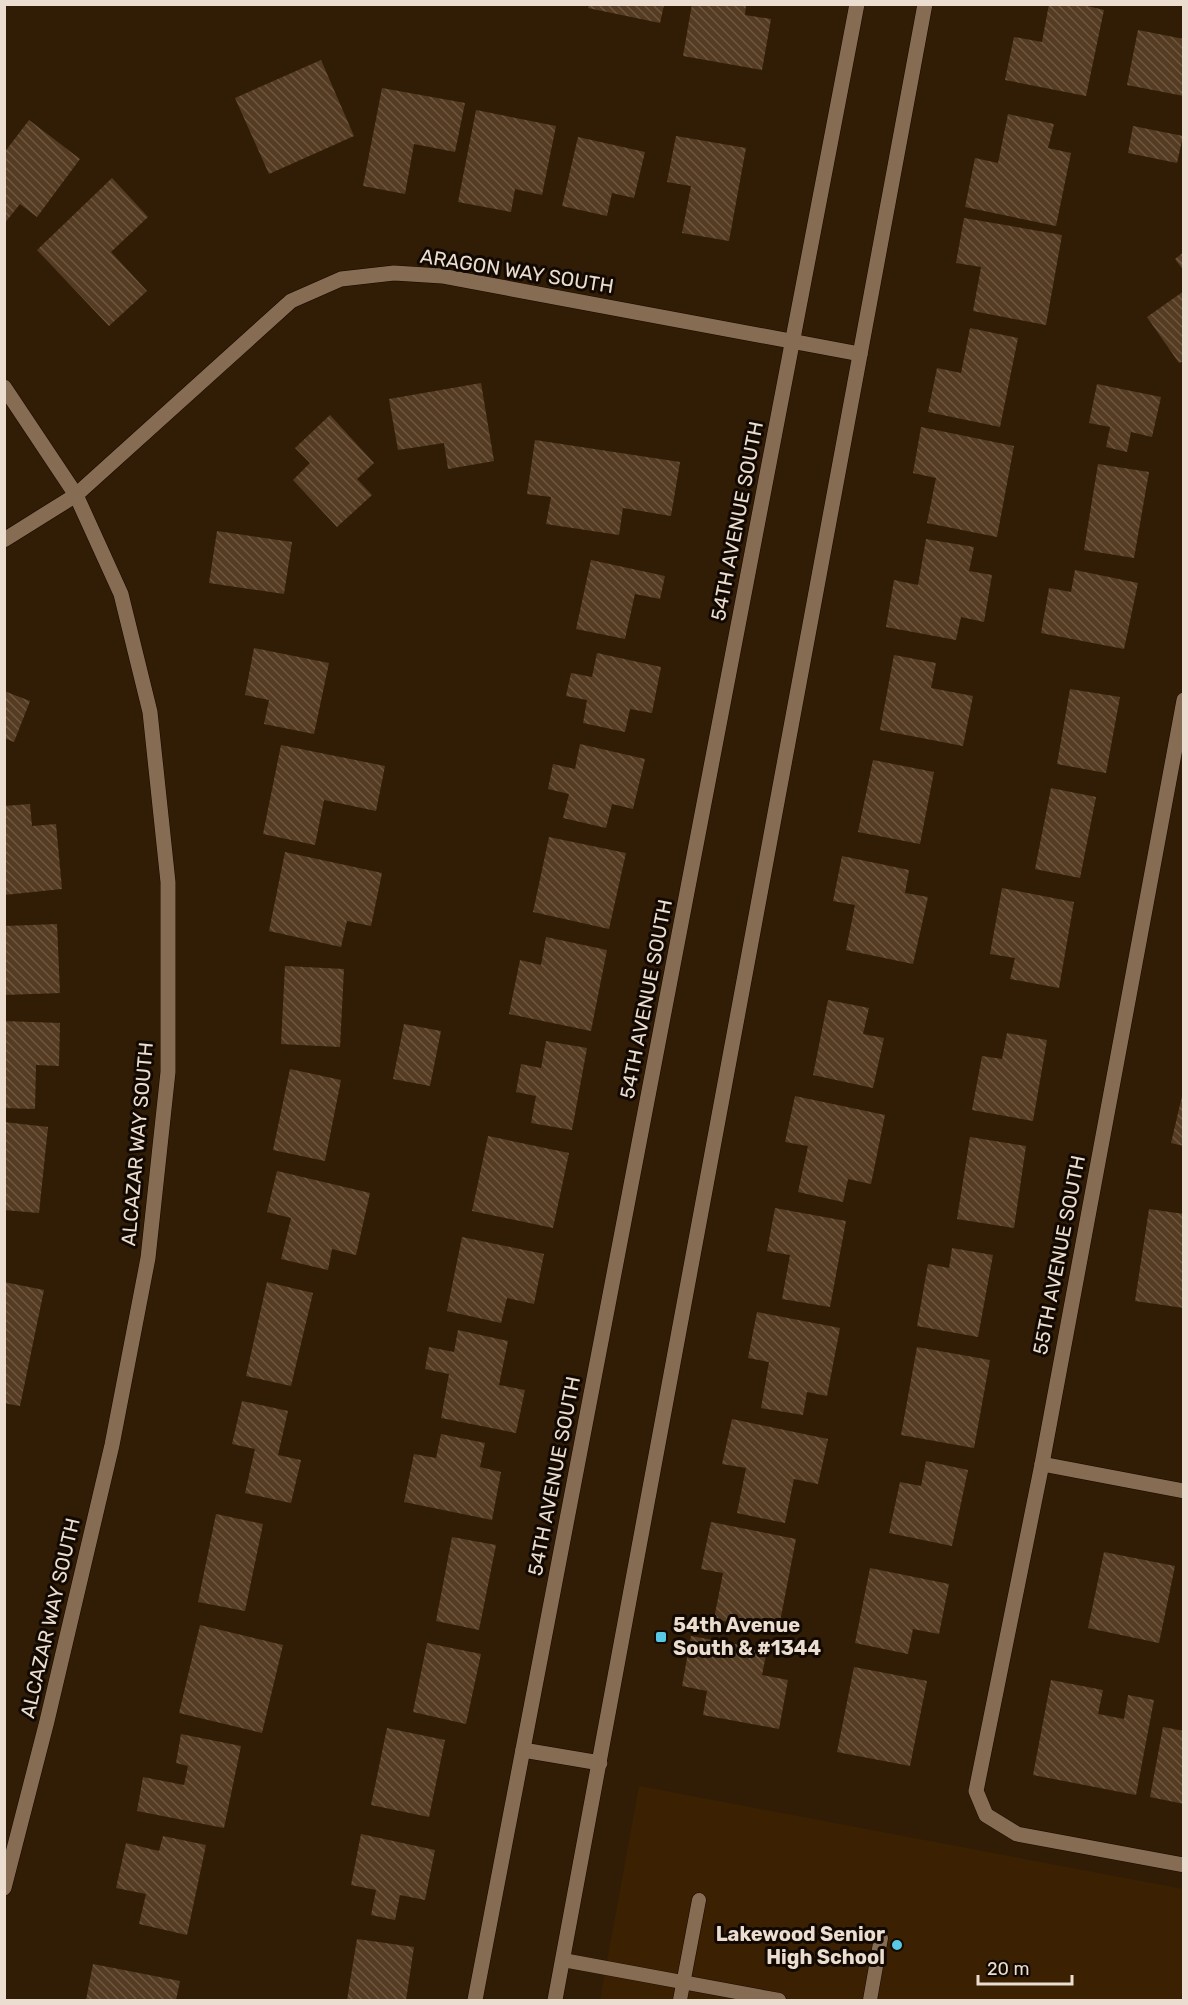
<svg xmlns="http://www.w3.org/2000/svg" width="1188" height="2005" font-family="Rubik,sans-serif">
<defs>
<pattern id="building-back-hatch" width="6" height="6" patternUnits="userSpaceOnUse" patternTransform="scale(1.5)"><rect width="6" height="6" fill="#543b21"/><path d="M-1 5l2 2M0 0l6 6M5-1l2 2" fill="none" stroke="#6d5740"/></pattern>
</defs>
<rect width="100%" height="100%" fill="#311d05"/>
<path fill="#3b2102" d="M 639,1786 L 1183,1889 L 1183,2000 L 600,2000 Z"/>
<g fill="url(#building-back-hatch)">
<path d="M 692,4 L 746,4 L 745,15 L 771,19 L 762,70 L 683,56 Z"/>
<path d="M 1049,4 L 1079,4 L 1104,10 L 1086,96 L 1005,80 L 1014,37 L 1042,42 Z"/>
<path d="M 589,5 L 664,5 L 660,23 L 588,8 Z"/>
<path d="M 1138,30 L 1184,39 L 1184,96 L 1127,85 Z"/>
<path d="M 321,60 L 354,136 L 269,174 L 235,98 Z"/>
<path d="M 382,88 L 465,103 L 455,152 L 414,144 L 405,194 L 363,186 Z"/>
<path d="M 476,110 L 556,126 L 542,195 L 515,189 L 511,212 L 458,202 Z"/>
<path d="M 1008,114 L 1054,124 L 1048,148 L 1071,153 L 1056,226 L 965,207 L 975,158 L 998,163 Z"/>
<path d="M 29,120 L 80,159 L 37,217 L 20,204 L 4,224 L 4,153 Z"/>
<path d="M 1133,126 L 1183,136 L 1177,163 L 1128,153 Z"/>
<path d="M 676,136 L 746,148 L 729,241 L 682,233 L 691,186 L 667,182 Z"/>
<path d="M 578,137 L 645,152 L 634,198 L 612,193 L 607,216 L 562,206 Z"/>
<path d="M 112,178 L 148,217 L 111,252 L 147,291 L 109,326 L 37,250 Z"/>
<path d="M 964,218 L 1062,235 L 1046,325 L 973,311 L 981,267 L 956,263 Z"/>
<path d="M 1184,252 L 1184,271 L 1175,259 Z"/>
<path d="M 1184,291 L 1184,361 L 1179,363 L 1147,317 Z"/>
<path d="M 970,328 L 1018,338 L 1000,427 L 928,412 L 937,368 L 961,373 Z"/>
<path d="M 481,383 L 494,461 L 448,469 L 444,443 L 398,450 L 389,399 Z"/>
<path d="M 1097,384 L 1161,397 L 1152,437 L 1131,432 L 1127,452 L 1106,447 L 1110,427 L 1089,423 Z"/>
<path d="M 330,415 L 374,463 L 357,479 L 372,495 L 337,527 L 293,480 L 310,463 L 295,448 Z"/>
<path d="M 921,427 L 1014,446 L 997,537 L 927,523 L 936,478 L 913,473 Z"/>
<path d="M 535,440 L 680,462 L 671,516 L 623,508 L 619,535 L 546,524 L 551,497 L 527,494 Z"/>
<path d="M 1098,464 L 1149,472 L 1134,558 L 1084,550 Z"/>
<path d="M 217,531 L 292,542 L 284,594 L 209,583 Z"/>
<path d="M 926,539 L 974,547 L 969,571 L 992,575 L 984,622 L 961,617 L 956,640 L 886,627 L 894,580 L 918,585 Z"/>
<path d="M 591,560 L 665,576 L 660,599 L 635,594 L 625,639 L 576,629 Z"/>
<path d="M 1075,570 L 1138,583 L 1124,649 L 1041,633 L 1049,588 L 1071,592 Z"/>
<path d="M 254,648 L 329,663 L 314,734 L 264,724 L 269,700 L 245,695 Z"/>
<path d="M 597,653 L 661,667 L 652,713 L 630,709 L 625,732 L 583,723 L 587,700 L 566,696 L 571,673 L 592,677 Z"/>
<path d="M 894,655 L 936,663 L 931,688 L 973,696 L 963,746 L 880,730 Z"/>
<path d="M 1070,689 L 1120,697 L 1106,773 L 1057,764 Z"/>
<path d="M 4,691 L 30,701 L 14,742 L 4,738 Z"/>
<path d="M 580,744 L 645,759 L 633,809 L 612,804 L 606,828 L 563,818 L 569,794 L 548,789 L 553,764 L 575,769 Z"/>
<path d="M 281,745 L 385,766 L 376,811 L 324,800 L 315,845 L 263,834 Z"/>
<path d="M 873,760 L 934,772 L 920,844 L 858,832 Z"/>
<path d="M 1051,788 L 1096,797 L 1080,878 L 1035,869 Z"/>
<path d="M 30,804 L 32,826 L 56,824 L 62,889 L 4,895 L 4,806 Z"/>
<path d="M 549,837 L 626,853 L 609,929 L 533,912 Z"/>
<path d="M 285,852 L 382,873 L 371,926 L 347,921 L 341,947 L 269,931 Z"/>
<path d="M 842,856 L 909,870 L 905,893 L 928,897 L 913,964 L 846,950 L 855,905 L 833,901 Z"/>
<path d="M 1002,888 L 1074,902 L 1059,988 L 1010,979 L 1015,958 L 990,954 Z"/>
<path d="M 57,924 L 60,993 L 4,995 L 4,926 Z"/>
<path d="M 546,937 L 607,950 L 591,1031 L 509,1014 L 520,960 L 541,965 Z"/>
<path d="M 285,966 L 344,969 L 340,1047 L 281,1044 Z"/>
<path d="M 828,1000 L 869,1008 L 863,1034 L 884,1038 L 873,1088 L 813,1075 Z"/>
<path d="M 4,1021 L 60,1023 L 59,1066 L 36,1065 L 35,1109 L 4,1108 Z"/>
<path d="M 404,1024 L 441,1031 L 430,1086 L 393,1079 Z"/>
<path d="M 1007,1033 L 1047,1040 L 1033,1121 L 972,1110 L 982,1056 L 1002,1059 Z"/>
<path d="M 546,1041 L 587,1048 L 572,1130 L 531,1123 L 536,1096 L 516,1092 L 521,1064 L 541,1068 Z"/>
<path d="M 290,1069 L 341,1080 L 325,1161 L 273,1150 Z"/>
<path d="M 1183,1092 L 1184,1092 L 1184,1146 L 1171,1143 Z"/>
<path d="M 795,1096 L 885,1115 L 871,1184 L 848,1179 L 843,1202 L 798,1192 L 808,1146 L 785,1142 Z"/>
<path d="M 4,1122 L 48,1127 L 39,1213 L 4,1210 Z"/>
<path d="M 488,1136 L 569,1153 L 553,1228 L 472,1211 Z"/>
<path d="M 970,1137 L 1026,1146 L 1014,1228 L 957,1219 Z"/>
<path d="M 277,1171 L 370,1193 L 356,1255 L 332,1249 L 328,1270 L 281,1259 L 291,1218 L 267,1212 Z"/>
<path d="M 775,1208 L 846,1221 L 830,1307 L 782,1299 L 790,1255 L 767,1251 Z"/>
<path d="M 1149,1209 L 1184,1214 L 1184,1308 L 1135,1301 Z"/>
<path d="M 462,1237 L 544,1254 L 534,1304 L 507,1298 L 501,1323 L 447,1311 Z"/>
<path d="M 952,1248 L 993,1255 L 978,1337 L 917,1326 L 928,1264 L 949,1268 Z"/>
<path d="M 4,1282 L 44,1290 L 20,1406 L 4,1403 Z"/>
<path d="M 267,1282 L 313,1293 L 291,1386 L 246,1376 Z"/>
<path d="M 757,1312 L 840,1328 L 827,1396 L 807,1392 L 803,1415 L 761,1408 L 769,1362 L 748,1358 Z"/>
<path d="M 458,1330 L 508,1341 L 499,1385 L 525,1390 L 516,1433 L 441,1418 L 449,1374 L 425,1369 L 429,1347 L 454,1352 Z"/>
<path d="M 917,1347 L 990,1360 L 974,1448 L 901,1435 Z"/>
<path d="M 242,1401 L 288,1411 L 278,1455 L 301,1460 L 291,1503 L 245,1493 L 255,1449 L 232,1444 Z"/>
<path d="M 732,1419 L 828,1439 L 818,1484 L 794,1479 L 785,1523 L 737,1513 L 746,1468 L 722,1464 Z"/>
<path d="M 441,1434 L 485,1443 L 480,1467 L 501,1472 L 492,1520 L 404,1502 L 414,1454 L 436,1458 Z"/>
<path d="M 926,1461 L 968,1470 L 952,1546 L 889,1533 L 900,1482 L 921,1486 Z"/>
<path d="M 216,1514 L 263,1524 L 245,1611 L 198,1602 Z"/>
<path d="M 711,1522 L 796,1539 L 778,1632 L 714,1619 L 723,1573 L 701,1569 Z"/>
<path d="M 452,1537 L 496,1545 L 479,1630 L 436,1621 Z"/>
<path d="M 1104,1552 L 1175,1566 L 1159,1643 L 1088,1628 Z"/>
<path d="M 870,1568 L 949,1584 L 939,1634 L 913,1629 L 908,1654 L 855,1643 Z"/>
<path d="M 200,1625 L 283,1645 L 262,1733 L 179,1713 Z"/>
<path d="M 691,1636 L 767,1650 L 762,1675 L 788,1680 L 779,1729 L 703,1715 L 707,1691 L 682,1686 Z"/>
<path d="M 427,1643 L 481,1654 L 466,1724 L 413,1712 Z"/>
<path d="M 854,1667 L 927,1681 L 910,1766 L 837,1752 Z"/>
<path d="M 1051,1680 L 1103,1690 L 1098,1714 L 1124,1719 L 1128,1695 L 1154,1700 L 1136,1795 L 1033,1775 Z"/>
<path d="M 1163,1727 L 1184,1731 L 1184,1804 L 1150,1797 Z"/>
<path d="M 387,1728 L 445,1740 L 429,1817 L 371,1805 Z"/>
<path d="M 181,1734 L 241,1746 L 224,1828 L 137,1811 L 143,1777 L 184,1785 L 188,1766 L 176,1763 Z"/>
<path d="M 361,1834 L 435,1850 L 425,1900 L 400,1895 L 395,1920 L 371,1915 L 376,1890 L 351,1885 Z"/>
<path d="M 163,1836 L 206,1845 L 187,1935 L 139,1924 L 146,1894 L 116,1888 L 126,1843 L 159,1851 Z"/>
<path d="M 357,1939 L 414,1947 L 406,2000 L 347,2000 Z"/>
<path d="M 93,1964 L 180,1981 L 176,2000 L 86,2000 Z"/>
</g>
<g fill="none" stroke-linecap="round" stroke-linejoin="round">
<g stroke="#180600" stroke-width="15">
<g id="service">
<path d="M 563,1960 L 779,2000"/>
<path d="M 680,2000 L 699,1900"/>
<path d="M 870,2000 L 881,1938"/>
</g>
</g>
<g stroke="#180600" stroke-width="16">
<g id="minor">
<path d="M 4,387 L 76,495 L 121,594 L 150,712 L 168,882 L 168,1072 L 148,1258 L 112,1445 L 47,1721 L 4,1888"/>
<path d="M 4,540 L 76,495 L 291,301 L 341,279 L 394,273 L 442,276 L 860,354"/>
<path d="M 1184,700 L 1042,1464 L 976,1791 L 986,1815 L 1017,1834 L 1184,1865"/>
<path d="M 1042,1464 L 1184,1491"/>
<path d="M 523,1750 L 600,1763"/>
</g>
</g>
<g stroke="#180600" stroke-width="16">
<g id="secondary">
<path d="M 475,2000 L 857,4"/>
<path d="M 555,2000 L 925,4"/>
</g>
</g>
<use href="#service" stroke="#856c53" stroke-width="14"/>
<use href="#minor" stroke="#856c53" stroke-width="15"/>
<use href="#secondary" stroke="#856c53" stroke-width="15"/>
</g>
<g fill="#59c8e4" stroke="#120902" stroke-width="2">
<rect x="655" y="1631" width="12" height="12" rx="3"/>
<circle cx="897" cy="1945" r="6"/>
</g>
<g text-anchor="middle" stroke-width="6" stroke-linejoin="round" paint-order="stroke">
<g font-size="20" fill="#ebddcf" stroke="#120902">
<text transform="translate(517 271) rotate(9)" y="7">ARAGON WAY SOUTH</text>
<text transform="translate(737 521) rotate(-79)" y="7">54TH AVENUE SOUTH</text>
<text transform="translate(646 999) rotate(-79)" y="7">54TH AVENUE SOUTH</text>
<text transform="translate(137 1144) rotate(-85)" y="7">ALCAZAR WAY SOUTH</text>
<text transform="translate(1059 1255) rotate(-79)" y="7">55TH AVENUE SOUTH</text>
<text transform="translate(554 1476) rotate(-79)" y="7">54TH AVENUE SOUTH</text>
<text transform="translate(50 1618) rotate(-77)" y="7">ALCAZAR WAY SOUTH</text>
</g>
<g font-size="20" font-weight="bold" fill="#ebddcf" stroke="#120902" text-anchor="start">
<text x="673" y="1632">54th Avenue<tspan x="673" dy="23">South &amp; #1344</tspan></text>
<text x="885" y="1941" text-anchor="end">Lakewood Senior<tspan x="885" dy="23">High School</tspan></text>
</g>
</g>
<rect width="1188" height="2005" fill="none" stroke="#ebddcf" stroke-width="12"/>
<path d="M978 1975v9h94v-9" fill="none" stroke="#ebddcf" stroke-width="3"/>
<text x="987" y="1975" font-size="18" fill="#ebddcf" stroke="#120902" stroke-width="4.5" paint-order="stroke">20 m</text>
</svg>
